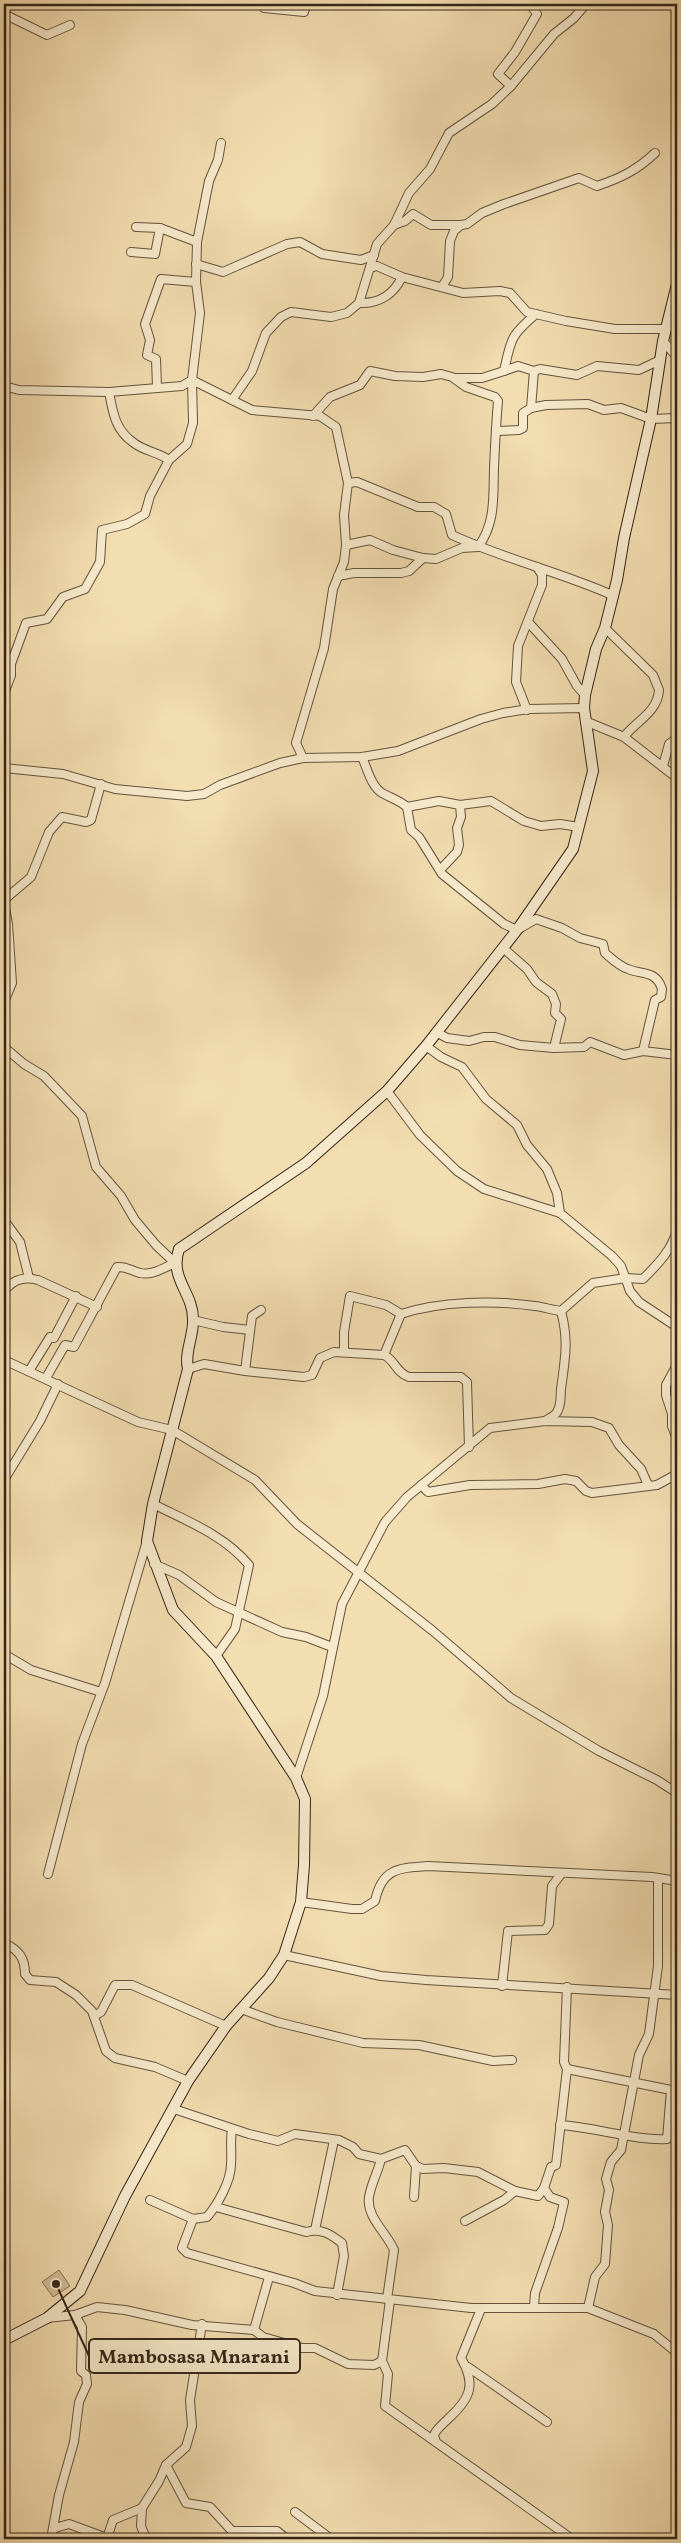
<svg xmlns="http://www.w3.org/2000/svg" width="681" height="2543" font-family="Vollkorn,serif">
<rect width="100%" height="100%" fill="#f3deb1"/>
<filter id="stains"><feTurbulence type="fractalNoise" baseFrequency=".004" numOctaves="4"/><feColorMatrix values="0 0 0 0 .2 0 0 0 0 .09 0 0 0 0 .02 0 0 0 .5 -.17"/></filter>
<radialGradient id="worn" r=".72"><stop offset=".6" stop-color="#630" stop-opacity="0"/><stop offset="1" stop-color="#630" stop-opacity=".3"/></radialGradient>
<path fill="#d3be97" stroke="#847158" d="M 59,2270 L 70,2286 L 53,2297 L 42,2282 Z"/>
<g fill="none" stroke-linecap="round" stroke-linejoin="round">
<g stroke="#64523e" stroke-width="10">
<g id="street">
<path d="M 264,8 L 304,12 L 306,4"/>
<path d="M 4,14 L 47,35 L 70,25"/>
<path d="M 511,86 L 498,74 L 515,52 L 537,14 L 530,4"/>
<path d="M 394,225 L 405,221 L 413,214 L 431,225 L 461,225"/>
<path d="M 136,227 L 160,228 L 197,242"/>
<path d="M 131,252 L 155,254 L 160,228"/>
<path d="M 196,264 L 223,272 L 287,244 L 300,242 L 322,254 L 361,260 L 374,255"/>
<path d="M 370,268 L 377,266 L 402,277 L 463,293 L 500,291 L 510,293 L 527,312 L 566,321 L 615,329 L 665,329"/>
<path d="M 442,287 L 448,277 L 450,241 L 454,231 L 461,225 L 467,224 L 482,213 L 504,204 L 579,178 L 597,186 C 621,178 637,170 655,153"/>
<path d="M 359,303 C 379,304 394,294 402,277"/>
<path d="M 663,341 L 677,357"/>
<path d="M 534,371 L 540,369 L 577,375 L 597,366 L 639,370 L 660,360"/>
<path d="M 457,378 L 482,378 L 504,371 C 511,339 510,336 536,314"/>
<path d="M 4,386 L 19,390 L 109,392 L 182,386 L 192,380 L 252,410 L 320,416 L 336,427 L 348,483 L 344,515 L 346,545 L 344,562 L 333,589 L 324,648 L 296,743 L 303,758"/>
<path d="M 157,387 L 156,359 L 147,355 L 150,340 L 145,324 L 161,279 L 196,282"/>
<path d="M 109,392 C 113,413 115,430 134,443 C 144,451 158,452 169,460 L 187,444 L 193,423 L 192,380 L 200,313 L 196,282 L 197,242 L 209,181 L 218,160 L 221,143"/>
<path d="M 232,400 L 252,371 L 266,333 L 281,317 L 291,312 L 331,317 L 347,313 L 359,303 L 377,244 L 394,225 L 409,193 L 430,169 L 449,133 L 492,104 L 511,86 L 554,34 L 574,18 L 586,4"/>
<path d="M 531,408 L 546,405 L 588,404 L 604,410 L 621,408 L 651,419 L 677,418"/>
<path d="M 313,416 L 330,397 L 360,385 L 370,371 L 395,376 L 423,377 L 441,374 L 452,377 L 466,387 L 495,397 L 498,401 C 496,423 495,446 494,468 C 493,496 496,523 478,547 L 462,548 L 436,559 L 423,558 L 393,550 L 370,540 L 346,545"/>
<path d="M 497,431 L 519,430 L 523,428 L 523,413 L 531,408 L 534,371 L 518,366 L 504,371"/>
<path d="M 348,483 L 357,482 L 418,507 L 434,507 L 446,514 L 452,535 C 504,559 560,572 612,595"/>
<path d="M 338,576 L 354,573 L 401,573 L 409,571 L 423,558"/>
<path d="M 528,622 L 562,659 L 577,686 L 585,695"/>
<path d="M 605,628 L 653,675 L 659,690 C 658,712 635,722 624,737"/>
<path d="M 4,671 L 11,675 L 4,694"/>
<path d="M 11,675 L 11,664 L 26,623 L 47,619 L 63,597 L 85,589 L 100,562 L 102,530 L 127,524 L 145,514 L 150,496 L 169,460"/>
<path d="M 527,710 L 516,682 L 518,646 L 542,585 L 542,575 L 537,567"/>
<path d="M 585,721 L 624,737 L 677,778"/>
<path d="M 362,757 C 367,768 371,786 382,793 C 391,798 399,800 407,807 L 411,830 L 419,837 L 442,874 L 504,924 L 517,930 L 536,919 L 562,928 L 580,938 L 603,944 L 605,953 C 612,959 619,966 628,969 C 642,975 656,970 662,989 L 661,997 L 655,1000 L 643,1051"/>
<path d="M 663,766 L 669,744 L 677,738"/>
<path d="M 4,768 L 63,774 L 115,789 L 187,796 L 204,794 L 220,785 L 280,763 L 303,758 L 362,757 L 398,751 L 481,719 L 503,713 L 528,709 L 584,708"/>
<path d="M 460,805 L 491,801 L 524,821 L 541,826 L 560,824 L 579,827"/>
<path d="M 407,807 L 439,801 L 460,805 L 461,817 L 457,828 L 459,845 L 457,852 L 440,870"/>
<path d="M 4,900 L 31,877 L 49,832 L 62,817 L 86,822 L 91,820 L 101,784"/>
<path d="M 4,903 L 8,924 L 12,983 L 4,1002"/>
<path d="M 436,1032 L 447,1038 L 469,1041 L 484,1037 L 495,1037 L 520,1045 L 554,1048 L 561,1019 L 555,1013 L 556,1004 L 552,994 L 536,982 L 527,969 L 503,948"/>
<path d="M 426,1046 L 441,1057 L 462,1067 L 486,1099 L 517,1125 L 527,1145 L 547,1169 L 557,1193 L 560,1213 L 612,1256 L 621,1266 L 630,1291 L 639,1302 L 677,1327"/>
<path d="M 4,1047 L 24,1064 L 44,1076 L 82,1116 L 96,1167 L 121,1196 L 135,1220 L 156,1245 L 175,1263 C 165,1267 152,1276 140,1273 C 131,1271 127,1266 117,1267 L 74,1347 L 65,1345 L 46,1378"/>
<path d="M 554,1048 L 584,1047 L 590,1042 L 624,1055 L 643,1051 L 677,1055"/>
<path d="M 387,1091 L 420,1135 L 457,1171 L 484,1189 L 560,1213"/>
<path d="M 4,1220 L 20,1242 L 29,1278"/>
<path d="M 4,1285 L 8,1287 C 16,1278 27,1277 38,1280 L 97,1307"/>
<path d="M 193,1320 L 223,1327 L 250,1330"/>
<path d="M 344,1352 L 344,1332 L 350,1296 L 386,1305 L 401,1314"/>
<path d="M 384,1355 C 395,1360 396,1373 409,1377 L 461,1377 L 467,1382 L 469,1447"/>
<path d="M 4,1360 L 138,1422 L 172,1430 L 255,1480 L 297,1524 L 433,1631 L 511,1698 L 599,1751 L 657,1780 L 677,1793"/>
<path d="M 677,1365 L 666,1385 L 666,1395 L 672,1414 L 672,1426 L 677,1439"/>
<path d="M 188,1369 L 204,1364 L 245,1371 L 304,1377 L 312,1375 L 320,1358 L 334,1352 L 384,1355 L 401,1314 C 441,1301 493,1300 535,1306 C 544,1307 552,1310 561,1311"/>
<path d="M 29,1371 L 50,1337 L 54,1338 L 76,1296"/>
<path d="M 245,1371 L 252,1316 L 261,1310"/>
<path d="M 545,1421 C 549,1418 555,1416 557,1412 C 562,1404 560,1397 561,1389 C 565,1359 569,1341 561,1311 L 593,1283 L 626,1278 L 643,1279 C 657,1265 673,1249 677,1229"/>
<path d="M 4,1480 L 40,1421 L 58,1384"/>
<path d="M 421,1485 L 428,1492 L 470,1485 L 538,1484 L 565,1479 L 576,1481 L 586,1491 L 592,1493 L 657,1485 L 677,1474"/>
<path d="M 153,1504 C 187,1521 224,1535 249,1565 L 235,1629 L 216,1656"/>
<path d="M 154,1564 L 179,1575 L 216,1602 L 282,1632 L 306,1637 L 332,1647"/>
<path d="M 4,1654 L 31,1670 L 101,1692"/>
<path d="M 296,1778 L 323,1696 L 342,1604 L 385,1522 L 407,1497 L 490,1428 L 545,1421 L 592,1422 L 609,1428 L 619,1445 L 641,1469 L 648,1485"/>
<path d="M 48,1874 L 82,1744 L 105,1683 L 147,1541"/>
<path d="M 301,1902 L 352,1909 L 362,1909 L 375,1901 C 382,1868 399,1868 428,1866 L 652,1877 L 677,1881"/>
<path d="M 4,1943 C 19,1950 25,1958 25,1974 L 30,1980 L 56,1982 L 76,1995 L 92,2011 L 106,2051 L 115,2058 L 155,2067 L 188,2081"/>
<path d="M 284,1955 L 381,1976 L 426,1980 L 677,1995"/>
<path d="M 502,1986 L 508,1931 L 545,1930 L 549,1924 L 552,1886 L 561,1874"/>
<path d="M 241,2009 L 277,2022 L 363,2043 L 419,2045 L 493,2061 L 512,2060"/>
<path d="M 94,2016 L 101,2012 L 115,1985 L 132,1985 L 226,2026"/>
<path d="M 174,2109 L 249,2134 L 278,2141 L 295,2134 L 339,2140 L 353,2147 L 359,2154 L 381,2159 L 405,2150 L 416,2166 L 423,2169 L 444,2168 L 478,2172 L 515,2191 L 538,2196 L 544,2188"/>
<path d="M 560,2125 C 595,2127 635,2141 667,2139 L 671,2090 L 567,2069"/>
<path d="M 381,2159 C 378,2172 371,2184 369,2197 C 366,2217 387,2233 394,2250 L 387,2299"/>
<path d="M 414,2197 L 416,2166"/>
<path d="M 150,2200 L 193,2219 L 182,2248 L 187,2253 L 294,2283 L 315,2291 L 471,2308 L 588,2308 L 654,2334 L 677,2353"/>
<path d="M 216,2207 L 306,2232 C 322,2228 330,2234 342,2243 L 344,2256 L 337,2295"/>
<path d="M 193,2219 L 207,2217 C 218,2204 231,2181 231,2164 C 232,2152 230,2141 232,2129"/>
<path d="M 465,2221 L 504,2200 L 515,2191"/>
<path d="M 315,2230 L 334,2140"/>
<path d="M 390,2300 L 382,2361 L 388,2374 L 385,2406 L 572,2539"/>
<path d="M 534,2306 L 535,2293 L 558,2228 L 564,2202 L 550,2197 L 544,2188 L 551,2167 L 556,2165 L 567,2069 L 564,2062 L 567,1987"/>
<path d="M 588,2308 L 595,2277 L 605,2264 L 608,2225 L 605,2212 L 609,2190 L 606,2179 L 611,2162 L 621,2150 L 639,2055 L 649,2034 L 658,1966 L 658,1879"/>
<path d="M 47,2318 L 75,2315 L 97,2307 L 125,2310 L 192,2325 L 254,2330 L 263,2337 L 302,2348 L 315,2348 L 348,2364 L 374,2365 L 382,2361"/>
<path d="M 254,2330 L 269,2277"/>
<path d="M 468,2367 L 547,2422"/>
<path d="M 436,2442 L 434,2435 C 437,2428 443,2424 449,2418 C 471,2398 476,2384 461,2358 L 481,2309"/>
<path d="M 166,2465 L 186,2503 L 210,2507 L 232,2531 L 277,2531 L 287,2539"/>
<path d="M 295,2512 L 331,2539"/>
<path d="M 55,2528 L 69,2524 L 107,2538 L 113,2520 L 142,2508"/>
<path d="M 51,2539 L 59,2495 L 74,2442 L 79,2402 L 87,2384 L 86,2375 L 81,2371 L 82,2327 L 75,2315"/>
<path d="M 146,2539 L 141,2526 L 142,2508 L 159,2481 L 166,2465 L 186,2447 L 192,2426 L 190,2400 L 202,2324"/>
</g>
</g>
<g stroke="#342418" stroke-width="12">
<path id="secondary" d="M 4,2340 L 47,2318 L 80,2291 L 125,2196 L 188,2081 L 226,2026 L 269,1978 L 284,1955 L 301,1902 L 304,1865 L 305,1799 L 296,1778 L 216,1656 L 173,1610 L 147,1541 L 153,1504 L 188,1369 C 184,1352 194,1336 193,1319 C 193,1292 169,1279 179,1249 L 306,1163 L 387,1091 L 426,1046 L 517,930 L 573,849 L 593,771 L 584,708 L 585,695 L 596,649 L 605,628 L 617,580 L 624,538 L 651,419 L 663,341 L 677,284"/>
</g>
<use href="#street" stroke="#f7eacc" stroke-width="8"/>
<use href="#secondary" stroke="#f7eacc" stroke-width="10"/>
</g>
<path fill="none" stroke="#342418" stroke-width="2" d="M56 2284L89 2356"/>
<circle fill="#342418" stroke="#f7eacc" stroke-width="2" cx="56" cy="2284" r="5"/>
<rect fill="#f7eacc" stroke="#342418" stroke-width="2" x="89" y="2339" width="211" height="34" rx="5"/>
<g font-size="19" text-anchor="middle" font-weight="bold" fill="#342418">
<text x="194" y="2363">Mambosasa Mnarani</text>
</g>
<rect width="681" height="2543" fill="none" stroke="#f3deb1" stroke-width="20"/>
<rect x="5" y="5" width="671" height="2533" fill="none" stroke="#342418" stroke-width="2.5"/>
<rect x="10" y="10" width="661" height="2523" fill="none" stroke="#342418"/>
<rect width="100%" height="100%" filter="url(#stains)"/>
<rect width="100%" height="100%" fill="url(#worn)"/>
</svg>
